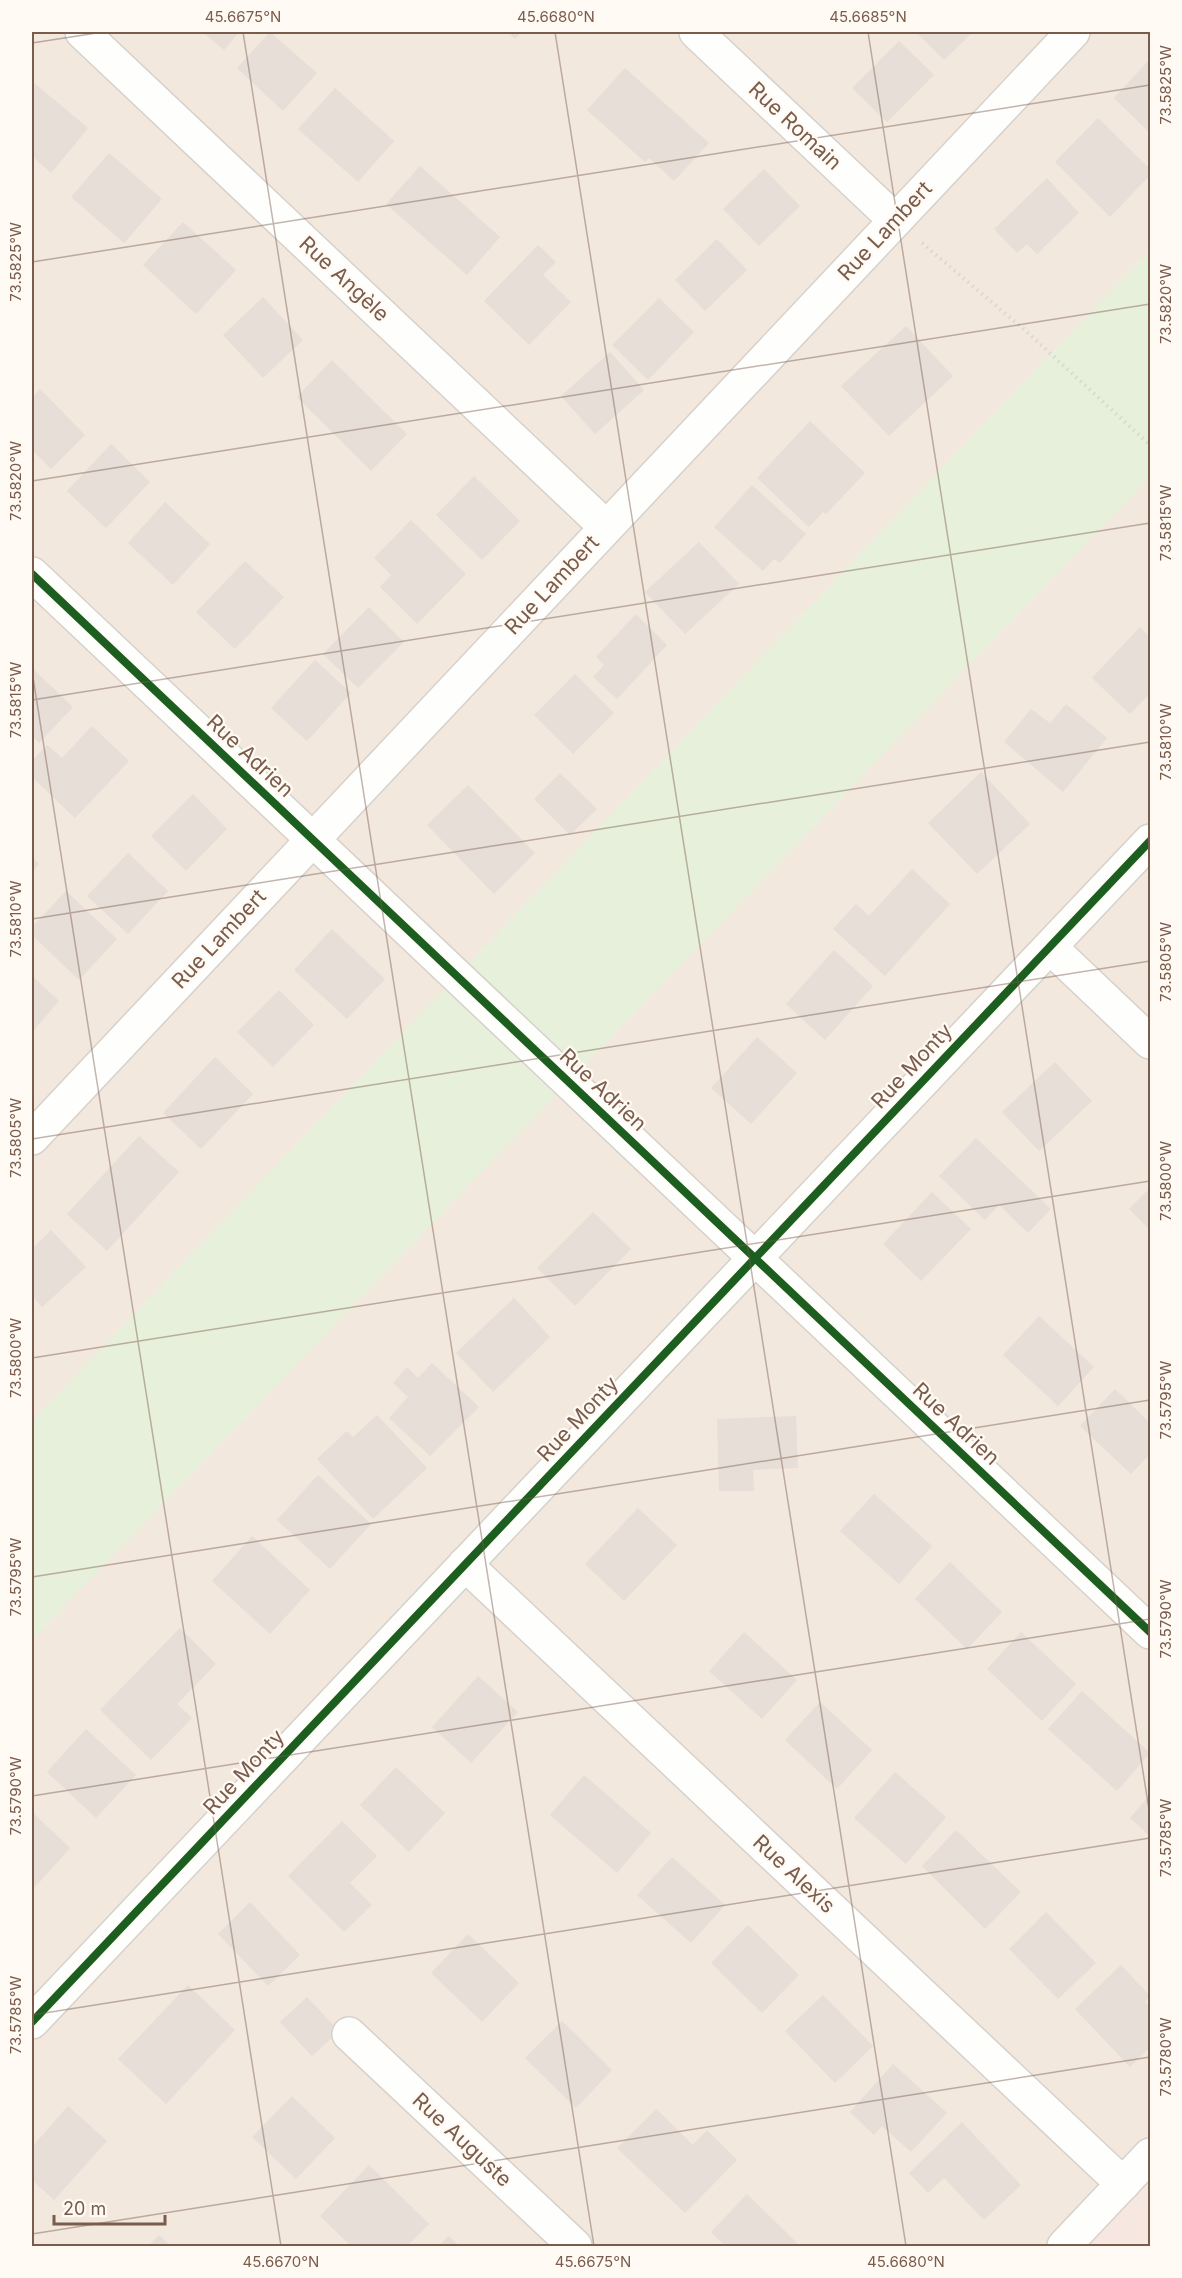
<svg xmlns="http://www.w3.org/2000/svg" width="1182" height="2278" font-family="Inter,sans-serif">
<rect width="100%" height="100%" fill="#f9f5f0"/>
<path fill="#f2e8de" d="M 32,32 L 1150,32 L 1150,2175 L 1083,2246 L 32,2246 Z"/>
<path fill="#f6e8e1" d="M 1150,2175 L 1150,2246 L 1083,2246 Z"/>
<path fill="#e7f0db" d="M 1150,250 L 1150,477 L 32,1640 L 32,1421 Z"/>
<g fill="#e6ded7">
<path d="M 203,32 L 239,32 L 224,50 Z"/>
<path d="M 270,32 L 317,73 L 283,111 L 237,68 Z"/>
<path d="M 508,32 L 522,32 L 515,39 Z"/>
<path d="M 916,32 L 973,32 L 944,60 Z"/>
<path d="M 899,41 L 934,75 L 887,122 L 852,88 Z"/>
<path d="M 1150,59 L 1150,133 L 1114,98 Z"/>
<path d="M 625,68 L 709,143 L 674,181 L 649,158 L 645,162 L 587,110 Z"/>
<path d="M 34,83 L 88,128 L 51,173 L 32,156 L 32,86 Z"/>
<path d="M 335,88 L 394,141 L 358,182 L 298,129 Z"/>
<path d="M 1098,118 L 1150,169 L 1150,175 L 1110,217 L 1055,162 Z"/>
<path d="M 109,153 L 162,199 L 124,243 L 71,197 Z"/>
<path d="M 420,166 L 500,237 L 467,275 L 386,204 Z"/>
<path d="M 764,169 L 800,206 L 759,246 L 723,209 Z"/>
<path d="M 1047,178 L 1079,213 L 1037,254 L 1027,244 L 1017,253 L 994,229 Z"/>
<path d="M 183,222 L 236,270 L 196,314 L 143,265 Z"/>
<path d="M 717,239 L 747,270 L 705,311 L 675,280 Z"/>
<path d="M 538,245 L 556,262 L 543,275 L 571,302 L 529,345 L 484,301 Z"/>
<path d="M 263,297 L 303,340 L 263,378 L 223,335 Z"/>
<path d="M 659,298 L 694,332 L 648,380 L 612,345 Z"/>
<path d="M 906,326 L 953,376 L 889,436 L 841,386 Z"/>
<path d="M 610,352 L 644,390 L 595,434 L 561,396 Z"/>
<path d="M 332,360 L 407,434 L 371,471 L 297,397 Z"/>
<path d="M 40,389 L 85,435 L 51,469 L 32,450 L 32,398 Z"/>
<path d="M 810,421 L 865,473 L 826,514 L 823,512 L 809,527 L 757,478 Z"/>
<path d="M 111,444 L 150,482 L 106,528 L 67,491 Z"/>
<path d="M 474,476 L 520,521 L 482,560 L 436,515 Z"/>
<path d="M 752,485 L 806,534 L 780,563 L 774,559 L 763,571 L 714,527 Z"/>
<path d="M 165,502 L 210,544 L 173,585 L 128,543 Z"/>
<path d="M 411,520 L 466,574 L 417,624 L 380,587 L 391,575 L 374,558 Z"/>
<path d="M 699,542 L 739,584 L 685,634 L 645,592 Z"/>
<path d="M 245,561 L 284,597 L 235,649 L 196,612 Z"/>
<path d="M 369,607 L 404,642 L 358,688 L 323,654 Z"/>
<path d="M 636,614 L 667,645 L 617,699 L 593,677 L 604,665 L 596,657 Z"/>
<path d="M 1140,627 L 1150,637 L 1150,693 L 1130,714 L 1092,678 Z"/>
<path d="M 315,660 L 351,693 L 307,741 L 271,708 Z"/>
<path d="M 32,668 L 73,707 L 39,743 L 32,736 Z"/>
<path d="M 575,674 L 614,713 L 573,754 L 534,715 Z"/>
<path d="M 1066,704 L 1107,738 L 1063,792 L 1004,742 L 1031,709 L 1050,723 Z"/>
<path d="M 92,726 L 129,761 L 75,818 L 32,777 L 32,761 L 47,745 L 62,758 Z"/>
<path d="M 981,772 L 1030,824 L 977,874 L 928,823 Z"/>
<path d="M 560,773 L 597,809 L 570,835 L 534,799 Z"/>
<path d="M 468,785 L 535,853 L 494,894 L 427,825 Z"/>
<path d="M 193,794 L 227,829 L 186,871 L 151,836 Z"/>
<path d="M 128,853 L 168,891 L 128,934 L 87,896 Z"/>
<path d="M 32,857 L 39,864 L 32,872 Z"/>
<path d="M 912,869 L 950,904 L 885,976 L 833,929 L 856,904 L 869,916 Z"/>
<path d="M 66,891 L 117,939 L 79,980 L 32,935 L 32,927 Z"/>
<path d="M 332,929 L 385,979 L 347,1019 L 294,970 Z"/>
<path d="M 834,950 L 873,986 L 825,1040 L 786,1004 Z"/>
<path d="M 32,976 L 59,1001 L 32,1032 Z"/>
<path d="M 279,990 L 314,1025 L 273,1067 L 237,1032 Z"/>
<path d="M 757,1037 L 797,1073 L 751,1124 L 711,1088 Z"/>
<path d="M 215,1057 L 253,1094 L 201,1149 L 163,1113 Z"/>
<path d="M 1055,1062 L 1092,1101 L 1039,1151 L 1002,1112 Z"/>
<path d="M 139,1136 L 179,1172 L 107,1251 L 67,1214 Z"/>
<path d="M 976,1138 L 1051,1209 L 1028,1233 L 999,1205 L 985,1220 L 939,1176 Z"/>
<path d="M 1150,1188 L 1150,1230 L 1129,1209 Z"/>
<path d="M 932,1192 L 971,1229 L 921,1281 L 883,1244 Z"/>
<path d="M 593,1212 L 631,1249 L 575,1306 L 537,1268 Z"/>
<path d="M 51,1230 L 86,1267 L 42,1307 L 32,1296 L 32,1249 Z"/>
<path d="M 514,1298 L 550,1337 L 493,1392 L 456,1353 Z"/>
<path d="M 1039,1316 L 1094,1367 L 1058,1406 L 1003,1355 Z"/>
<path d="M 432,1363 L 479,1407 L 430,1456 L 389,1418 L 408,1397 L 393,1383 L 407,1367 L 418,1378 Z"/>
<path d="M 1115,1389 L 1150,1423 L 1150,1454 L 1131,1474 L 1080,1426 Z"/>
<path d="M 377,1415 L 427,1468 L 373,1519 L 317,1459 L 347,1431 L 353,1437 Z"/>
<path d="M 796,1416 L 798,1468 L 753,1470 L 754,1491 L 719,1491 L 717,1419 Z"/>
<path d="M 318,1475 L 371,1524 L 330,1569 L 277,1520 Z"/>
<path d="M 874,1494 L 932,1546 L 899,1584 L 840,1531 Z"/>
<path d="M 638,1508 L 677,1545 L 624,1601 L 585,1564 Z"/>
<path d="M 252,1536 L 310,1590 L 270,1634 L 212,1581 Z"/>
<path d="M 950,1562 L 1002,1612 L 967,1649 L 915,1599 Z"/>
<path d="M 180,1628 L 216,1664 L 177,1704 L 192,1718 L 151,1760 L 100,1710 Z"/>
<path d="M 744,1632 L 797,1680 L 762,1719 L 709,1671 Z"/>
<path d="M 1021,1632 L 1076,1684 L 1042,1721 L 987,1669 Z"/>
<path d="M 478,1676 L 518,1712 L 471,1763 L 432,1727 Z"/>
<path d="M 1082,1691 L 1150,1753 L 1117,1791 L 1048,1729 Z"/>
<path d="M 820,1702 L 872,1750 L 837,1789 L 785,1740 Z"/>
<path d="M 86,1729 L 136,1775 L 96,1818 L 47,1772 Z"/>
<path d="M 396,1767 L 445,1813 L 409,1852 L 360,1805 Z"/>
<path d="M 895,1772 L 946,1817 L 906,1864 L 854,1818 Z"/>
<path d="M 584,1775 L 651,1833 L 617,1873 L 550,1815 Z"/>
<path d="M 1150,1795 L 1150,1836 L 1130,1818 Z"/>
<path d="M 32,1812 L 70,1848 L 35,1887 L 32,1884 Z"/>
<path d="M 342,1821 L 377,1856 L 350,1883 L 372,1905 L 344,1932 L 288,1876 Z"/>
<path d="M 956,1830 L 1021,1892 L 985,1929 L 922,1866 Z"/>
<path d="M 672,1857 L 725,1905 L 691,1943 L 637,1895 Z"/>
<path d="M 250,1902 L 300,1955 L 268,1986 L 218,1934 Z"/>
<path d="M 1046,1912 L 1096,1963 L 1058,1999 L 1009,1949 Z"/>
<path d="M 748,1925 L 799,1975 L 762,2013 L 711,1963 Z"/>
<path d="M 468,1934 L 519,1983 L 482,2022 L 431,1973 Z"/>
<path d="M 1121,1965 L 1150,1996 L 1145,2002 L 1150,2008 L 1150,2047 L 1130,2067 L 1075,2009 Z"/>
<path d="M 188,1985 L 235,2030 L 166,2104 L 118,2059 Z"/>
<path d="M 823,1995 L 873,2046 L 835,2083 L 785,2031 Z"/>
<path d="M 307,1997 L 339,2031 L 312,2056 L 280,2022 Z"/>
<path d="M 562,2021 L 612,2070 L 576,2108 L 525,2058 Z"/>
<path d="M 893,2064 L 947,2113 L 911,2152 L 882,2126 L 874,2135 L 850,2112 Z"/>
<path d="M 292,2096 L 335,2138 L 296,2179 L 252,2137 Z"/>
<path d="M 68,2106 L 107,2141 L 54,2200 L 32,2180 L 32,2147 Z"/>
<path d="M 656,2109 L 693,2145 L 707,2130 L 737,2160 L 685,2213 L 617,2148 Z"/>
<path d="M 962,2122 L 1021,2185 L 984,2220 L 944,2178 L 928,2193 L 909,2173 Z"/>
<path d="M 369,2165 L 429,2224 L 407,2246 L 351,2246 L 320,2216 Z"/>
<path d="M 747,2194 L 797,2243 L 794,2246 L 725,2246 L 711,2232 Z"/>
<path d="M 159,2235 L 171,2246 L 148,2246 Z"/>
<path d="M 448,2236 L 460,2246 L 439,2246 Z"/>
</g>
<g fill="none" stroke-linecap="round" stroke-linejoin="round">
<g stroke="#d7d1cb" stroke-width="36">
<g id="minor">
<path d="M 82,32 L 606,527"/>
<path d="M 696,32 L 895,220"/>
<path d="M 32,574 L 1150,1632"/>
<path d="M 1050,947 L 1150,1042"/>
<path d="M 32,1138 L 1073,32"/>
<path d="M 465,1564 L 1123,2184"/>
<path d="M 32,2022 L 1150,841"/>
<path d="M 349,2034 L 575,2246"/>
<path d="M 1064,2246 L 1150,2155"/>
</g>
</g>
<path stroke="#dcd5d0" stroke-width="4" stroke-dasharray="1.5 4.5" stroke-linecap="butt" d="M 922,243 L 1027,332 L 1150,445"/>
<use href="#minor" stroke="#fefefd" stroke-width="33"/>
<g stroke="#fffaf3" stroke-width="11">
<g id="cycleway">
<path d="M 32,574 L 1150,1632"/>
<path d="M 32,2022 L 1150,841"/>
</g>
</g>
<use href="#cycleway" stroke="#1b5e20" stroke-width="8"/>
</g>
<path fill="none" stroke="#7a5c4d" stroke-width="1.5" stroke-opacity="0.45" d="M 243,32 L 594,2246M 555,32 L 906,2246M 868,32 L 1150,1816M 32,43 L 103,32M 32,262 L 1150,85M 32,481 L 1150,304M 32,671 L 281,2246M 32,700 L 1150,523M 32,919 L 1150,742M 32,1139 L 1150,961M 32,1358 L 1150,1181M 32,1577 L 1150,1400M 32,1796 L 1150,1619M 32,2015 L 1150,1838M 32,2234 L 1150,2057"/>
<g text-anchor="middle" stroke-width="4.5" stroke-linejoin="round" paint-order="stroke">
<g font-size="21" fill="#7a5c4d" stroke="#fffaf3">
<text transform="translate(795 126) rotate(43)" y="7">Rue Romain</text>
<text transform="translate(885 231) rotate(-47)" y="7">Rue Lambert</text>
<text transform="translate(344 279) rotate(43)" y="7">Rue Angèle</text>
<text transform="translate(552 585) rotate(-47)" y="7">Rue Lambert</text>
<text transform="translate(250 756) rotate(43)" y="7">Rue Adrien</text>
<text transform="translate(219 939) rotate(-47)" y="7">Rue Lambert</text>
<text transform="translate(912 1066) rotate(-47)" y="7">Rue Monty</text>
<text transform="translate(603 1090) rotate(43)" y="7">Rue Adrien</text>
<text transform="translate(578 1419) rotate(-47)" y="7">Rue Monty</text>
<text transform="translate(956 1424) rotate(43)" y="7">Rue Adrien</text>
<text transform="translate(244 1772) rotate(-47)" y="7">Rue Monty</text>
<text transform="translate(794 1874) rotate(43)" y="7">Rue Alexis</text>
<text transform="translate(462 2140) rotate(43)" y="7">Rue Auguste</text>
</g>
</g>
<rect width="1182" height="2278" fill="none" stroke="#fffaf3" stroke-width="66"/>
<path d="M54 2215v9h111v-9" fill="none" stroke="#7a5c4d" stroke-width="3"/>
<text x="63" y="2215" font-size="18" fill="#7a5c4d" stroke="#fffaf3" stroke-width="4.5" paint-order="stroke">20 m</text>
<rect x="33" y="33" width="1116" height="2212" fill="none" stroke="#7a5c4d" stroke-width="2"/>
<g font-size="15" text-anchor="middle" fill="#7a5c4d">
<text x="243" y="22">45.6675°N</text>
<text x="556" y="22">45.6680°N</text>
<text x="868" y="22">45.6685°N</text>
<text transform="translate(1166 85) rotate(-90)" y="5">73.5825°W</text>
<text transform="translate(16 262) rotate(-90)" y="5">73.5825°W</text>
<text transform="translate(1166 304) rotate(-90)" y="5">73.5820°W</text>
<text transform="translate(16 481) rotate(-90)" y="5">73.5820°W</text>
<text transform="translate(1166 523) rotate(-90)" y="5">73.5815°W</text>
<text transform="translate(16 700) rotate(-90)" y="5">73.5815°W</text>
<text transform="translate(1166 742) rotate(-90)" y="5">73.5810°W</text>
<text transform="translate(16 919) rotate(-90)" y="5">73.5810°W</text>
<text transform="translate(1166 962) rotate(-90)" y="5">73.5805°W</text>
<text transform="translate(16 1138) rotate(-90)" y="5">73.5805°W</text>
<text transform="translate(1166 1181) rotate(-90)" y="5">73.5800°W</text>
<text transform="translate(16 1358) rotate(-90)" y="5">73.5800°W</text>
<text transform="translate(1166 1400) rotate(-90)" y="5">73.5795°W</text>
<text transform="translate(16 1577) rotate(-90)" y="5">73.5795°W</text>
<text transform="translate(1166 1619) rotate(-90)" y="5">73.5790°W</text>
<text transform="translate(16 1796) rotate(-90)" y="5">73.5790°W</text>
<text transform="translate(1166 1838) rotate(-90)" y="5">73.5785°W</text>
<text transform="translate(16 2015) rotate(-90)" y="5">73.5785°W</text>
<text transform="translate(1166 2057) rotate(-90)" y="5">73.5780°W</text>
<text x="281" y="2267">45.6670°N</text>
<text x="593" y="2267">45.6675°N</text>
<text x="906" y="2267">45.6680°N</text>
</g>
</svg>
